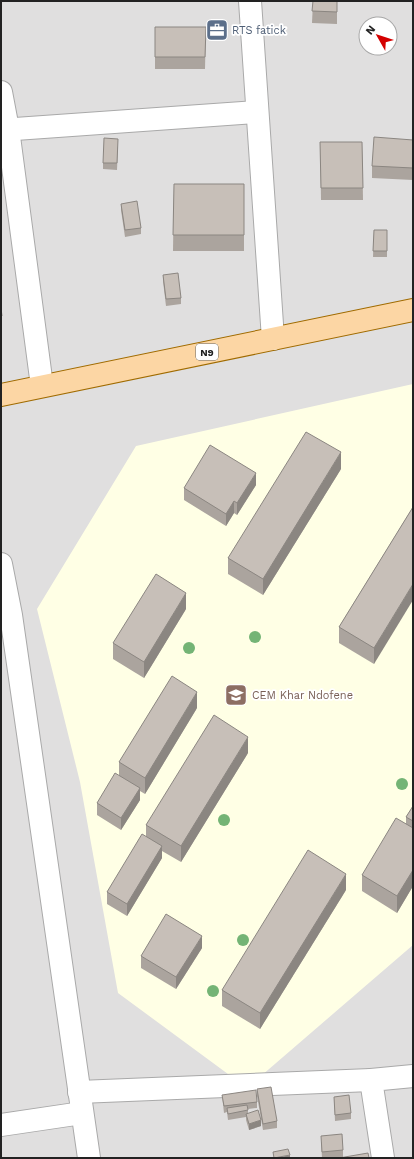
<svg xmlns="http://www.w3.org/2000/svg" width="414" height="1159" font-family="'Work Sans',sans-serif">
<rect width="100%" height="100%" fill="#f2efe9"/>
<path fill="#e0dfdf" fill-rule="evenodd" d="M 1,1 L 413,1 L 413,1158 L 1,1158 ZM 366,24 L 390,24 L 390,48 L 366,48 Z"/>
<path fill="#ffffe5" d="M 413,384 L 413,945 L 247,1088 L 118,993 L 80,782 L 37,609 L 136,446 Z"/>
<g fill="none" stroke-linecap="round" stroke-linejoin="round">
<g stroke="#a9a9a9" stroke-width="24">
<g id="street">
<path d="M 250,1 L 273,339"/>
<path d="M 1,92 L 8,129 L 42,386"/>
<path d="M 1,130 L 257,112"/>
<path d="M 1,564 L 11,615 L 89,1158"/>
<path d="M 79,1092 L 371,1080"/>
<path d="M 1,1125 L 82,1113"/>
<path d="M 383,1158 L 371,1080 L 413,1076"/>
</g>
</g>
<g stroke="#a06b00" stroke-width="24">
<path id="primary" d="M 1,395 L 413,310"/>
</g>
<use href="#street" stroke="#fff" stroke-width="22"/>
<use href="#primary" stroke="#fcd6a4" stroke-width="22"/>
</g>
<g fill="#74b475">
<circle cx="255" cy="637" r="6"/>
<circle cx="189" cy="648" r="6"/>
<circle cx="402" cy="784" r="6"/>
<circle cx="224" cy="820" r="6"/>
<circle cx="243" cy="940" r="6"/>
<circle cx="213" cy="991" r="6"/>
</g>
<g fill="#aba49e">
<path d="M 313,1 L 337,1 L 337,24 L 312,23 Z"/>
<path d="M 155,27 L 206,27 L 205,69 L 155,69 Z"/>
<path d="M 413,140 L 413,180 L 372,178 L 372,166 Z"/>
<path d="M 320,142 L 362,142 L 363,200 L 321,200 Z"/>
<path d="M 118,146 L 117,170 L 103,169 L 103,163 Z"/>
<path d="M 174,184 L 244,184 L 244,251 L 173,251 Z"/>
<path d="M 121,204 L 141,228 L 141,234 L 125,237 L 121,210 Z"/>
<path d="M 374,230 L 387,230 L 387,257 L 373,257 Z"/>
<path d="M 163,275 L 181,298 L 181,304 L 166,306 L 163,281 Z"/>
<path d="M 1,308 L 2,316 L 2,328 L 1,328 Z"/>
<path d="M 341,469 L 263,595 L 228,574 L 228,558 Z"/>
<path d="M 256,485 L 237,515 L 234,513 L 226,526 L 184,500 L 184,488 Z"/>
<path d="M 413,507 L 374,664 L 339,643 L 339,627 Z"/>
<path d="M 186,609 L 144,678 L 113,659 L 113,643 Z"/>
<path d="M 197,708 L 145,794 L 140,791 L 140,800 L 121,830 L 97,815 L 97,803 L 119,776 L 119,762 Z"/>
<path d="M 248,753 L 181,862 L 162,851 L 162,858 L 127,916 L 107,904 L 107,892 L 146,836 L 146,825 Z"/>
<path d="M 413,806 L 413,886 L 397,913 L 362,891 L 362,875 L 406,824 L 406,817 Z"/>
<path d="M 346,890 L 260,1029 L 222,1006 L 222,990 Z"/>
<path d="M 202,948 L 176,989 L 141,968 L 141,956 Z"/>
<path d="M 257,1089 L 277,1121 L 277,1128 L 263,1130 L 257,1096 Z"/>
<path d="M 222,1095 L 257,1102 L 257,1108 L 248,1109 L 248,1113 L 261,1126 L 249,1130 L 246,1120 L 246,1117 L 228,1120 L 227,1112 L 224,1113 Z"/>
<path d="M 334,1097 L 351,1113 L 351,1119 L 335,1121 Z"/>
<path d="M 321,1142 L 343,1150 L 343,1157 L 322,1158 Z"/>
</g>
<g fill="#8b8681">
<path d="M 341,452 L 341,469 L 263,595 L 263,579 Z"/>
<path d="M 256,473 L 256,485 L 237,515 L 237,503 Z"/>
<path d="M 234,501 L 234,513 L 226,526 L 226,514 Z"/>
<path d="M 413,584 L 413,600 L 374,664 L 374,648 Z"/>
<path d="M 186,593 L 186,609 L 144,678 L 144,662 Z"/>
<path d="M 197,692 L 197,708 L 145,794 L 145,778 Z"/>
<path d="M 248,737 L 248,753 L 181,862 L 181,846 Z"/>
<path d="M 140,788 L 140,800 L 121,830 L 121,818 Z"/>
<path d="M 162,846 L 162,858 L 127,916 L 127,904 Z"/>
<path d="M 413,870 L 413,886 L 397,913 L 397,896 Z"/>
<path d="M 346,874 L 346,890 L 260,1029 L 260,1013 Z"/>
<path d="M 202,936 L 202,948 L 176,989 L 176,977 Z"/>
<path d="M 261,1120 L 261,1126 L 249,1130 L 249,1124 Z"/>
<path d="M 290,1155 L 290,1158 L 277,1158 Z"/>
</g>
<g fill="#c7bfb8" stroke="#8b8681">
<path d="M 313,1 L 337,1 L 337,12 L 312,11 Z"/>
<path d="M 155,27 L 206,27 L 205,57 L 155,57 Z"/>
<path d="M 374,137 L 413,140 L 413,168 L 372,166 Z"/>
<path d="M 104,138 L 118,139 L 117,163 L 103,163 Z"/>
<path d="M 320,142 L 362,142 L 363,188 L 321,188 Z"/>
<path d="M 174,184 L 244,184 L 244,235 L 173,235 Z"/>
<path d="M 137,201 L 141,228 L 125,230 L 121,204 Z"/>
<path d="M 374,230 L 387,230 L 387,251 L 373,251 Z"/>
<path d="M 178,273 L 181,298 L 166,299 L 163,275 Z"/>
<path d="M 1,308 L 2,316 L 1,316 Z"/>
<path d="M 306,432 L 341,452 L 263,579 L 228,558 Z"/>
<path d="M 210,445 L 256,473 L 237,503 L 234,501 L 226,514 L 184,488 Z"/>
<path d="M 413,507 L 413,584 L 374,648 L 339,627 Z"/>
<path d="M 156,574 L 186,593 L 144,662 L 113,643 Z"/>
<path d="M 172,676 L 197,692 L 145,778 L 119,762 Z"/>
<path d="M 214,715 L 248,737 L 181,846 L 146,825 Z"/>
<path d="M 115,773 L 140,788 L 121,818 L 97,803 Z"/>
<path d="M 413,806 L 413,821 L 406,817 Z"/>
<path d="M 396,818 L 413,828 L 413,870 L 397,896 L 362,875 Z"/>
<path d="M 142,834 L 162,846 L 127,904 L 107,892 Z"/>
<path d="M 308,850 L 346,874 L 260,1013 L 222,990 Z"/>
<path d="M 166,914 L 202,936 L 176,977 L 141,956 Z"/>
<path d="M 271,1087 L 277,1121 L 263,1124 L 257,1089 Z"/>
<path d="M 256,1090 L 257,1102 L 224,1106 L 222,1095 Z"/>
<path d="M 349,1095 L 351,1113 L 335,1115 L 334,1097 Z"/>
<path d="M 247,1105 L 248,1110 L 228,1114 L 227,1108 Z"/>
<path d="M 258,1110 L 261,1120 L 249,1124 L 246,1114 Z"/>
<path d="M 342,1134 L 343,1150 L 322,1152 L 321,1136 Z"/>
<path d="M 288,1149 L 290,1155 L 274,1158 L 273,1152 Z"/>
<path d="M 368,1153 L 369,1158 L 339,1158 Z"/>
</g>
<defs>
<g id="office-square" transform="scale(1.15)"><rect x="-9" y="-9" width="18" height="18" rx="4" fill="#5c6f8a" stroke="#fff"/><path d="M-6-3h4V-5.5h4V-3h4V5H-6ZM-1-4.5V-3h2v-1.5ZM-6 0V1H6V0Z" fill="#fff"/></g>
<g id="school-square" transform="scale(1.15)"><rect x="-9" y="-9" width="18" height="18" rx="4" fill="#8d6e63" stroke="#fff"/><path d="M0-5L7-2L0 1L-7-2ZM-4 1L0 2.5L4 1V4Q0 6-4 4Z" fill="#fff"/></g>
</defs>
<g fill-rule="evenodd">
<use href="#office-square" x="217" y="30"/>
<use href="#school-square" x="236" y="695"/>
</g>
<g text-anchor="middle" stroke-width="3.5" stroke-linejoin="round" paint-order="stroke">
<rect fill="#fff" stroke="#646464" stroke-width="1" x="196" y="344" width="22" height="16" rx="3"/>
<g font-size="10" font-weight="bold" fill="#222">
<text x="207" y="356">N9</text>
</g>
<g font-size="11" fill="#4e5e75" stroke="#fff" text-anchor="start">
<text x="232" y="34">RTS fatick</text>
</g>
<g font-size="11" fill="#785e54" stroke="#fff" text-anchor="start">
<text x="252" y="699">CEM Khar Ndofene</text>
</g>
</g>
<rect width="414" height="1159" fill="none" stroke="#222222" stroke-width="4"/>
<g transform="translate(378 36) rotate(309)"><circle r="19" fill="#ffffff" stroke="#a7a7a7"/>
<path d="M0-3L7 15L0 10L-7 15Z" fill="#d40000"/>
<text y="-6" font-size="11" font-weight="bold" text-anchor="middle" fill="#222222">N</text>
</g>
</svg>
